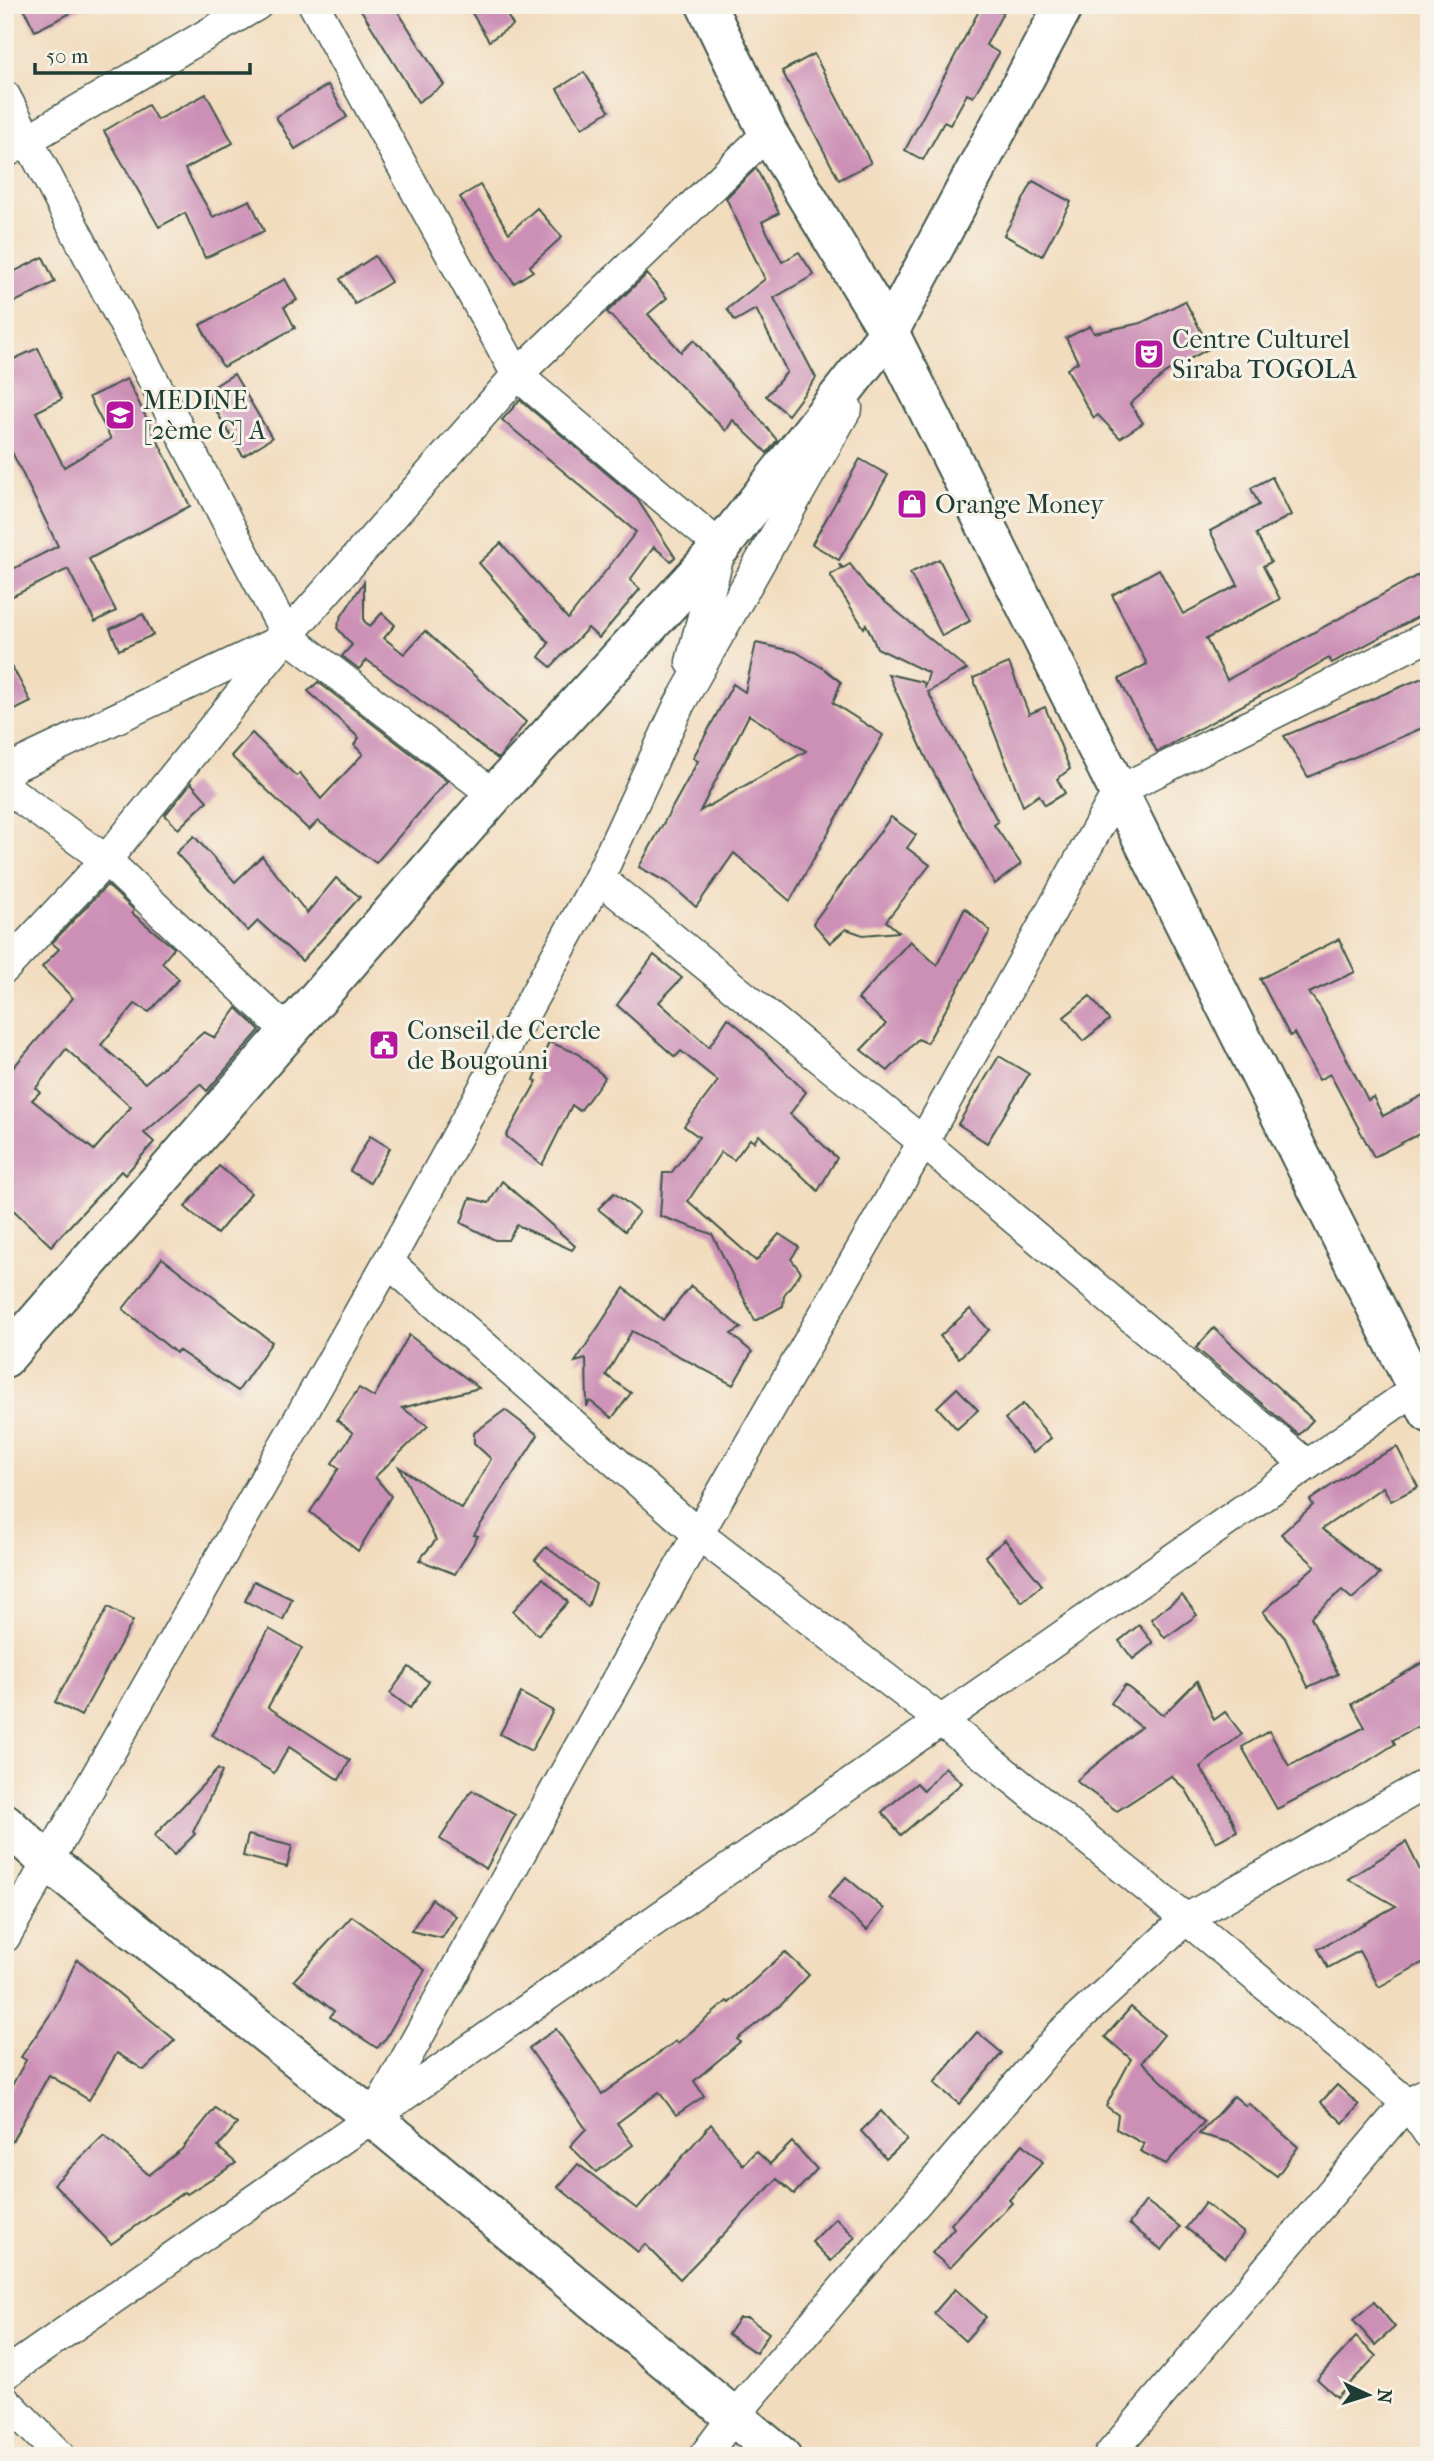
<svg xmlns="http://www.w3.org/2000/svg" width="1434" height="2461" font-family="'IM FELL French Canon',serif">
<rect width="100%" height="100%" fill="#f7f3e8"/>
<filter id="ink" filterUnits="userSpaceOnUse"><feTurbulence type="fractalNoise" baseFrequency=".0143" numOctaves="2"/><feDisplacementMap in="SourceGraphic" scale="14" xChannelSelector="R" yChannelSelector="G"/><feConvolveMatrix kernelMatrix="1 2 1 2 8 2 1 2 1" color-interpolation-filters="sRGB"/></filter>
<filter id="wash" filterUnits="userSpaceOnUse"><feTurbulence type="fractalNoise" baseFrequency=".00686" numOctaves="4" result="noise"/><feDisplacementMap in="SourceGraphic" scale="28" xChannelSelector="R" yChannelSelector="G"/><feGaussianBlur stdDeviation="1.57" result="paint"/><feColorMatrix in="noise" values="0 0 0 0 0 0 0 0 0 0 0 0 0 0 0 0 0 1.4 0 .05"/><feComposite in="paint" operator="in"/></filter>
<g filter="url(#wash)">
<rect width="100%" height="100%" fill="#f2dcbe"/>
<g id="blocks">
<g fill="#cc8fb6" fill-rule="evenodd">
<path d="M 22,5 L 87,5 L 35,31 Z"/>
<path d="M 358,5 L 394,5 L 444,85 L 418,102 Z"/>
<path d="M 467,5 L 501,5 L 513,25 L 489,41 Z"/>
<path d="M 982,5 L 1007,5 L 986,45 L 999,53 L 973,97 L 967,94 L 950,125 L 944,122 L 923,160 L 905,150 Z"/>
<path d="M 814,54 L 871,163 L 839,180 L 782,71 Z"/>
<path d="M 584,72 L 609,111 L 582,128 L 557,89 Z"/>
<path d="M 328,85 L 347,117 L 295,149 L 276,117 Z"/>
<path d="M 206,94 L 233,143 L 185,169 L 213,217 L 250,200 L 264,231 L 205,258 L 185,213 L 159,227 L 104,131 L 148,105 L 157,120 Z"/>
<path d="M 756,168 L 779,213 L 762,222 L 782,262 L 799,252 L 814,275 L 774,298 L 816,378 L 788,415 L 766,396 L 787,372 L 756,309 L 735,321 L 727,309 L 765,279 L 726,198 Z"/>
<path d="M 1033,181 L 1071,202 L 1042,256 L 1004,235 Z"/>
<path d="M 480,185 L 509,233 L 537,208 L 562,237 L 530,266 L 533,271 L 514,283 L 460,197 Z"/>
<path d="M 375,256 L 391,282 L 355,304 L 340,279 Z"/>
<path d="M 43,257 L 55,282 L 5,307 L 5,276 Z"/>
<path d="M 647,274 L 667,298 L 648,314 L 681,352 L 694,340 L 777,440 L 767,453 L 733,420 L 726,431 L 607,312 Z"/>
<path d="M 285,279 L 297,300 L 284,307 L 295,328 L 223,367 L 200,325 Z"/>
<path d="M 1185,301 L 1210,348 L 1169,370 L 1130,404 L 1143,423 L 1120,438 L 1098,415 L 1094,418 L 1086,405 L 1067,369 L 1078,362 L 1066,338 L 1090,326 L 1094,333 L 1141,323 Z"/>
<path d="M 38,348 L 62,399 L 36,412 L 64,467 L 111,439 L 89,397 L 127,379 L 190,506 L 89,559 L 116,611 L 95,622 L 68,569 L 11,597 L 5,585 L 5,573 L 58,546 L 5,438 L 5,363 Z"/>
<path d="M 234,374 L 272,438 L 243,456 L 205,392 Z"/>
<path d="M 520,400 L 637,499 L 675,557 L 671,561 L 654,547 L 630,580 L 640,589 L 599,638 L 588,628 L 551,667 L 539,657 L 549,643 L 479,563 L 501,543 L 568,619 L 636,532 L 502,420 Z"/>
<path d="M 860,459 L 888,475 L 839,560 L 812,544 Z"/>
<path d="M 1272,477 L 1291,515 L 1256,534 L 1271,562 L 1263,566 L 1280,599 L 1206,639 L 1227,680 L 1429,569 L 1429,611 L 1332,663 L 1329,658 L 1157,752 L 1119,679 L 1147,664 L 1112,595 L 1159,569 L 1183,614 L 1238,585 L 1210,531 L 1259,505 L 1251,488 Z"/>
<path d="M 939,559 L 970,621 L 942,636 L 910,573 Z"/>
<path d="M 839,564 L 843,568 L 850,564 L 867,587 L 967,669 L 928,692 L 998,822 L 994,825 L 1021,864 L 995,884 L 928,762 L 888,674 L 923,682 L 925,686 L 929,673 L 877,648 L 866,624 L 864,628 L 830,575 L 841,569 Z"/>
<path d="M 364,582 L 364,621 L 370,626 L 382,613 L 395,625 L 384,638 L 404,654 L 425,631 L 526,722 L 498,759 L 367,660 L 359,669 L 342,656 L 352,645 L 337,628 L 341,617 Z"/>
<path d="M 143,614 L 153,635 L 119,650 L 110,629 Z"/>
<path d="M 756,643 L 796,652 L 826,670 L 841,682 L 833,703 L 883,735 L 790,901 L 734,853 L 696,907 L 670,884 L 639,867 L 698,761 L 693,758 L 733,684 L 745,692 ZM 749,715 L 806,751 L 700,811 Z"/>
<path d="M 5,653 L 31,702 L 5,715 Z"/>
<path d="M 1009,663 L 1029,714 L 1045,707 L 1070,769 L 1057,779 L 1065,793 L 1045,805 L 1039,795 L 1023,806 L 973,678 Z"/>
<path d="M 1429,675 L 1429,725 L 1308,777 L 1284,736 Z"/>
<path d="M 318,682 L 447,781 L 376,863 L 318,821 L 309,830 L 231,756 L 252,733 L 296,776 L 300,773 L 321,799 L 363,754 L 354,745 L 359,738 L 308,691 Z"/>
<path d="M 191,783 L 207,801 L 178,829 L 165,815 Z"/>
<path d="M 891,817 L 916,835 L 907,848 L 930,865 L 886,921 L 899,932 L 863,935 L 846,929 L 830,943 L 813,923 Z"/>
<path d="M 194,836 L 235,882 L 262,856 L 307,913 L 336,878 L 360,897 L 302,961 L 258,921 L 248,931 L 176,853 Z"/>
<path d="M 107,885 L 134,910 L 132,913 L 174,948 L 162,963 L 179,979 L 149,1012 L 135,1004 L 101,1045 L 145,1083 L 204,1032 L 215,1038 L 237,1008 L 260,1030 L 207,1091 L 200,1084 L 144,1133 L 154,1142 L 125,1175 L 121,1171 L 51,1246 L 5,1202 L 5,1077 L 73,998 L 42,967 L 59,949 L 52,943 ZM 66,1049 L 131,1107 L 94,1150 L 32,1100 L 40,1092 L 36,1088 Z"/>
<path d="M 965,908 L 990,931 L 927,1043 L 918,1039 L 888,1071 L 861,1050 L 886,1024 L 858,999 L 910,941 L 937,965 Z"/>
<path d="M 1339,939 L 1355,972 L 1309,993 L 1320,1007 L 1368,1100 L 1373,1097 L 1383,1116 L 1429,1092 L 1429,1129 L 1374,1157 L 1330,1074 L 1319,1080 L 1294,1033 L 1290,1036 L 1260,979 Z"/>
<path d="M 654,955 L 682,978 L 659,1002 L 709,1047 L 728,1018 L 740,1028 L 806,1092 L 790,1114 L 837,1158 L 818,1191 L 759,1135 L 754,1142 L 750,1139 L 734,1160 L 721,1152 L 688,1201 L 756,1261 L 779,1234 L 799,1247 L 791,1259 L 801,1272 L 784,1295 L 783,1306 L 755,1321 L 712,1234 L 660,1216 L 663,1173 L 671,1173 L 699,1137 L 684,1126 L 718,1081 L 681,1051 L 675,1057 L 617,1005 Z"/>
<path d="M 1090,996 L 1109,1020 L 1083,1041 L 1064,1017 Z"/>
<path d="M 549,1042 L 577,1053 L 605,1077 L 580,1111 L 572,1105 L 542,1165 L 506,1136 L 537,1081 L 534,1080 Z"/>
<path d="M 999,1056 L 1029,1074 L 987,1143 L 958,1124 Z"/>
<path d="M 370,1136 L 390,1148 L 370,1183 L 350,1171 Z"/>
<path d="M 219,1166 L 251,1193 L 217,1234 L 185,1207 Z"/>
<path d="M 502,1181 L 575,1246 L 572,1250 L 517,1225 L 508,1240 L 495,1240 L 461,1223 L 470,1198 L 489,1203 Z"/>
<path d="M 614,1193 L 639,1212 L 625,1231 L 598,1209 Z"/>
<path d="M 162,1258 L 272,1342 L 238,1391 L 178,1350 L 176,1353 L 123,1309 Z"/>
<path d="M 691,1286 L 741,1328 L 731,1334 L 752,1352 L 733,1385 L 632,1331 L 606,1375 L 631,1393 L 612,1418 L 590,1401 L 587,1406 L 586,1359 L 575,1362 L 624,1288 L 663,1320 Z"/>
<path d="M 970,1309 L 989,1330 L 959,1358 L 940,1336 Z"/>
<path d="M 1214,1328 L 1313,1420 L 1299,1435 L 1196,1348 Z"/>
<path d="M 409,1335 L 479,1388 L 402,1408 L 428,1426 L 375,1477 L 391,1496 L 358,1551 L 310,1512 L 339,1468 L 332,1463 L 353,1433 L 337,1420 L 359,1388 L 374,1397 Z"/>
<path d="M 957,1388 L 978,1410 L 957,1429 L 937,1407 Z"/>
<path d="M 1023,1404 L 1051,1438 L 1033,1453 L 1005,1419 Z"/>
<path d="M 505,1410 L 538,1435 L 474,1535 L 478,1536 L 455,1574 L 419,1560 L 436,1540 L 399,1467 L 462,1509 L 491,1459 L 474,1443 L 474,1433 Z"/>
<path d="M 1397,1447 L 1418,1487 L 1391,1501 L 1383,1487 L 1322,1529 L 1380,1574 L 1352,1599 L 1342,1590 L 1311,1617 L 1338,1674 L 1308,1687 L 1285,1638 L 1263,1612 L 1315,1566 L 1281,1534 L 1313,1505 L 1310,1500 L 1360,1466 Z"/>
<path d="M 1005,1540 L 1042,1585 L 1022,1602 L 985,1556 Z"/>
<path d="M 546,1547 L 596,1584 L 588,1607 L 535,1560 Z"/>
<path d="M 543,1578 L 568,1602 L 538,1635 L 513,1611 Z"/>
<path d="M 254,1581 L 292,1599 L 283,1620 L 245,1601 Z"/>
<path d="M 1182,1595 L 1197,1615 L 1165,1638 L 1151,1619 Z"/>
<path d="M 108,1607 L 133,1621 L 81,1716 L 55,1702 Z"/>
<path d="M 1139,1625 L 1153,1643 L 1133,1659 L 1119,1641 Z"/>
<path d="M 269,1629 L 302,1648 L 268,1707 L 350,1760 L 339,1780 L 289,1747 L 274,1773 L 212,1735 Z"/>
<path d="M 1422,1663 L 1429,1676 L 1429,1720 L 1393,1740 L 1395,1744 L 1354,1770 L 1277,1809 L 1242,1747 L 1269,1731 L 1289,1766 L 1365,1727 L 1352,1704 Z"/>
<path d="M 409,1667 L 429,1682 L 410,1708 L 390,1693 Z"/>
<path d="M 1197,1681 L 1214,1720 L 1225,1712 L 1242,1734 L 1200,1767 L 1229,1812 L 1237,1831 L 1216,1842 L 1186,1790 L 1171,1776 L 1117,1811 L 1076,1781 L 1141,1727 L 1111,1703 L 1125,1685 L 1163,1715 Z"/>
<path d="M 521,1693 L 553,1711 L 531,1751 L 500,1734 Z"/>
<path d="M 945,1767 L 962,1783 L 901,1835 L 882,1812 L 917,1783 L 924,1791 Z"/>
<path d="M 218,1769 L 222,1772 L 193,1832 L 195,1834 L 174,1855 L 154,1836 Z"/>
<path d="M 472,1790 L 515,1815 L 486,1869 L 440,1839 Z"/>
<path d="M 248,1835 L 292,1846 L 287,1867 L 243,1856 Z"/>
<path d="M 1406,1842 L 1429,1888 L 1429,1959 L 1379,1987 L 1359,1951 L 1328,1968 L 1318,1949 L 1396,1906 L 1348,1879 Z"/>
<path d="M 846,1877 L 884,1909 L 867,1930 L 828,1897 Z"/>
<path d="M 432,1899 L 456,1916 L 442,1938 L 411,1931 Z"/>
<path d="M 352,1916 L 425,1970 L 386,2038 L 377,2048 L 330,2017 L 334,2011 L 294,1980 Z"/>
<path d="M 785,1952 L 809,1975 L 782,2004 L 737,2039 L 740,2042 L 694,2081 L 704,2096 L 676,2115 L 659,2092 L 617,2123 L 633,2145 L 596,2172 L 570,2146 L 586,2129 L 529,2048 L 556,2029 L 602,2094 L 676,2041 L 678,2043 L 727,2001 L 729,2003 Z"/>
<path d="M 77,1959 L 175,2040 L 144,2070 L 117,2053 L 89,2100 L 49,2075 L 5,2154 L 5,2098 L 26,2060 L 21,2057 L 54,2009 Z"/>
<path d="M 1131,2007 L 1164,2035 L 1142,2062 L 1204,2122 L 1166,2164 L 1140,2151 L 1144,2144 L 1116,2129 L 1118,2115 L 1106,2106 L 1131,2059 L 1105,2037 Z"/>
<path d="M 977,2032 L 1002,2053 L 959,2104 L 934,2083 Z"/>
<path d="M 1337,2085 L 1359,2105 L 1343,2123 L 1321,2102 Z"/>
<path d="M 1234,2096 L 1246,2106 L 1248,2103 L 1298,2147 L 1277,2176 L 1232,2143 L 1199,2134 Z"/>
<path d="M 215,2108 L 237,2124 L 218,2147 L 236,2163 L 187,2194 L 184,2192 L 111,2244 L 54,2184 L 104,2135 L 149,2175 L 182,2149 Z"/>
<path d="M 881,2111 L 907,2140 L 886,2159 L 861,2131 Z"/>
<path d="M 711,2124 L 743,2165 L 756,2151 L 770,2164 L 792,2142 L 817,2169 L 794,2194 L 777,2179 L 680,2279 L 645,2244 L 638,2252 L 558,2187 L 578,2164 L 637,2209 Z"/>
<path d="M 1023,2144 L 1043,2162 L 1009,2200 L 1012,2203 L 950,2268 L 932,2253 L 954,2228 L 951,2224 Z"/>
<path d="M 1146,2201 L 1180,2227 L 1162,2250 L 1129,2224 Z"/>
<path d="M 1205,2203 L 1244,2233 L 1225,2258 L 1186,2228 Z"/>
<path d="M 836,2218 L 855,2237 L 831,2261 L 812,2242 Z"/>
<path d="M 955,2289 L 986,2317 L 965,2341 L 934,2313 Z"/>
<path d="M 1374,2302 L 1395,2327 L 1375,2345 L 1353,2320 Z"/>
<path d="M 739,2318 L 748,2318 L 769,2333 L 756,2353 L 728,2334 Z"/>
<path d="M 1356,2337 L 1376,2356 L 1337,2397 L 1317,2379 Z"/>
</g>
</g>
</g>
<g filter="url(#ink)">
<use href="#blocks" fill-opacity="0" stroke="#3f5549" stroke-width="2"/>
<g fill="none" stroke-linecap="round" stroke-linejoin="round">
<g stroke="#3f5549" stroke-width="33">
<g id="minor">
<path d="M 314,5 L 517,375 L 721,547 L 691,662"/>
<path d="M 5,96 L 287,636 L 494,795"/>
<path d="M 5,153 L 257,5"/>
<path d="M 5,771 L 281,640"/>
<path d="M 5,787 L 106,860 L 288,1032"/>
<path d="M 599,878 L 923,1142 L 1307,1465"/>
<path d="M 5,968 L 106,860 L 287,636 L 517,375 L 768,133"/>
<path d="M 388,1262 L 698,1534 L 940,1720 L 1186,1919 L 1407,2103 L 1429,2134"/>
<path d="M 5,1937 L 388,1262 L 599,878 L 679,705 L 847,408"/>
<path d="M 373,2118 L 698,1534 L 923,1142 L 1118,791 L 1429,636"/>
<path d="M 5,2374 L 1429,1380"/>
<path d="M 5,2400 L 60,2456"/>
<path d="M 704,2456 L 734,2416 L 1060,2035 L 1186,1919 L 1429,1782"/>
<path d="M 1109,2456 L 1407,2103 L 1429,2092"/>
</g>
</g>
<g stroke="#3f5549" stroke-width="42">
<g id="tertiary">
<path d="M 706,5 L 768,133 L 889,332 L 1429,1413"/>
<path d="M 5,1358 L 494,795 L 721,547 L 889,332 L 1064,5"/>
<path d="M 5,1823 L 48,1862 L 373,2118 L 781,2456"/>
</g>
</g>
<use href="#minor" stroke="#fff" stroke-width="30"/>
<use href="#tertiary" stroke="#fff" stroke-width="38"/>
</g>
</g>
<defs>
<g id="theatre-square" transform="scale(1.575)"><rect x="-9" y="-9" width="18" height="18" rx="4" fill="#b5179e" stroke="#f7f3e8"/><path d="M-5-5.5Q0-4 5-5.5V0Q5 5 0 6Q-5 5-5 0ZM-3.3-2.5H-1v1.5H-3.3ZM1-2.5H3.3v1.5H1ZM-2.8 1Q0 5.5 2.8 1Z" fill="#fff"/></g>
<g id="school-square" transform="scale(1.575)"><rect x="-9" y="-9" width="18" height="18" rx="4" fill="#b5179e" stroke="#f7f3e8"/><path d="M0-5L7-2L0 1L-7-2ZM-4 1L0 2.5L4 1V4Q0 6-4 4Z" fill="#fff"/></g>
<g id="shop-square" transform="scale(1.575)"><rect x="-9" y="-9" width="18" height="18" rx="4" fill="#b5179e" stroke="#f7f3e8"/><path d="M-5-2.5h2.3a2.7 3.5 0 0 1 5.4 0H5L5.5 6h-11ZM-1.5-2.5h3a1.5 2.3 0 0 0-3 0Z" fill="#fff"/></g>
<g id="civic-square" transform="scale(1.575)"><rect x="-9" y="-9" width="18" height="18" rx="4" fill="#b5179e" stroke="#f7f3e8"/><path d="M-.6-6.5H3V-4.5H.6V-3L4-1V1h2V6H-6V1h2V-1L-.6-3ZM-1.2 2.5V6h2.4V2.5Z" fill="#fff"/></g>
</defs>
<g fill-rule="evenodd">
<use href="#theatre-square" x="1149" y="354"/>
<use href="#school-square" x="120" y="415"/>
<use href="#shop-square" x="912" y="504"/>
<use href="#civic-square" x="384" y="1045"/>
</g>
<g text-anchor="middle" stroke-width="6" stroke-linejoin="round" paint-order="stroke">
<g font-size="26" fill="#1f3d34" stroke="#f7f3e8" text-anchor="start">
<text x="1172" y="348">Centre Culturel<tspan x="1172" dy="30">Siraba TOGOLA</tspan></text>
<text x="143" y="409">MEDINE<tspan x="143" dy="30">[2ème C] A</tspan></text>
<text x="935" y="513">Orange Money</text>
<text x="407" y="1039">Conseil de Cercle<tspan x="407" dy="30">de Bougouni</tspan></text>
</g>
</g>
<rect width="1434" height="2461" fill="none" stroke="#f7f3e8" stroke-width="28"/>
<g transform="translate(1368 2395) rotate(94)" stroke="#f7f3e8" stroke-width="5" paint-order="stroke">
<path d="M0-5L12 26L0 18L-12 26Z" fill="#1f3d34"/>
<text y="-10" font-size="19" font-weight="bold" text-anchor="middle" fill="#1f3d34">N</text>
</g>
<path d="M35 63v10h215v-10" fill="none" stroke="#1f3d34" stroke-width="3.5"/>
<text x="46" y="63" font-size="21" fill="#1f3d34" stroke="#f7f3e8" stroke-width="5" paint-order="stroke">50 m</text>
</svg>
